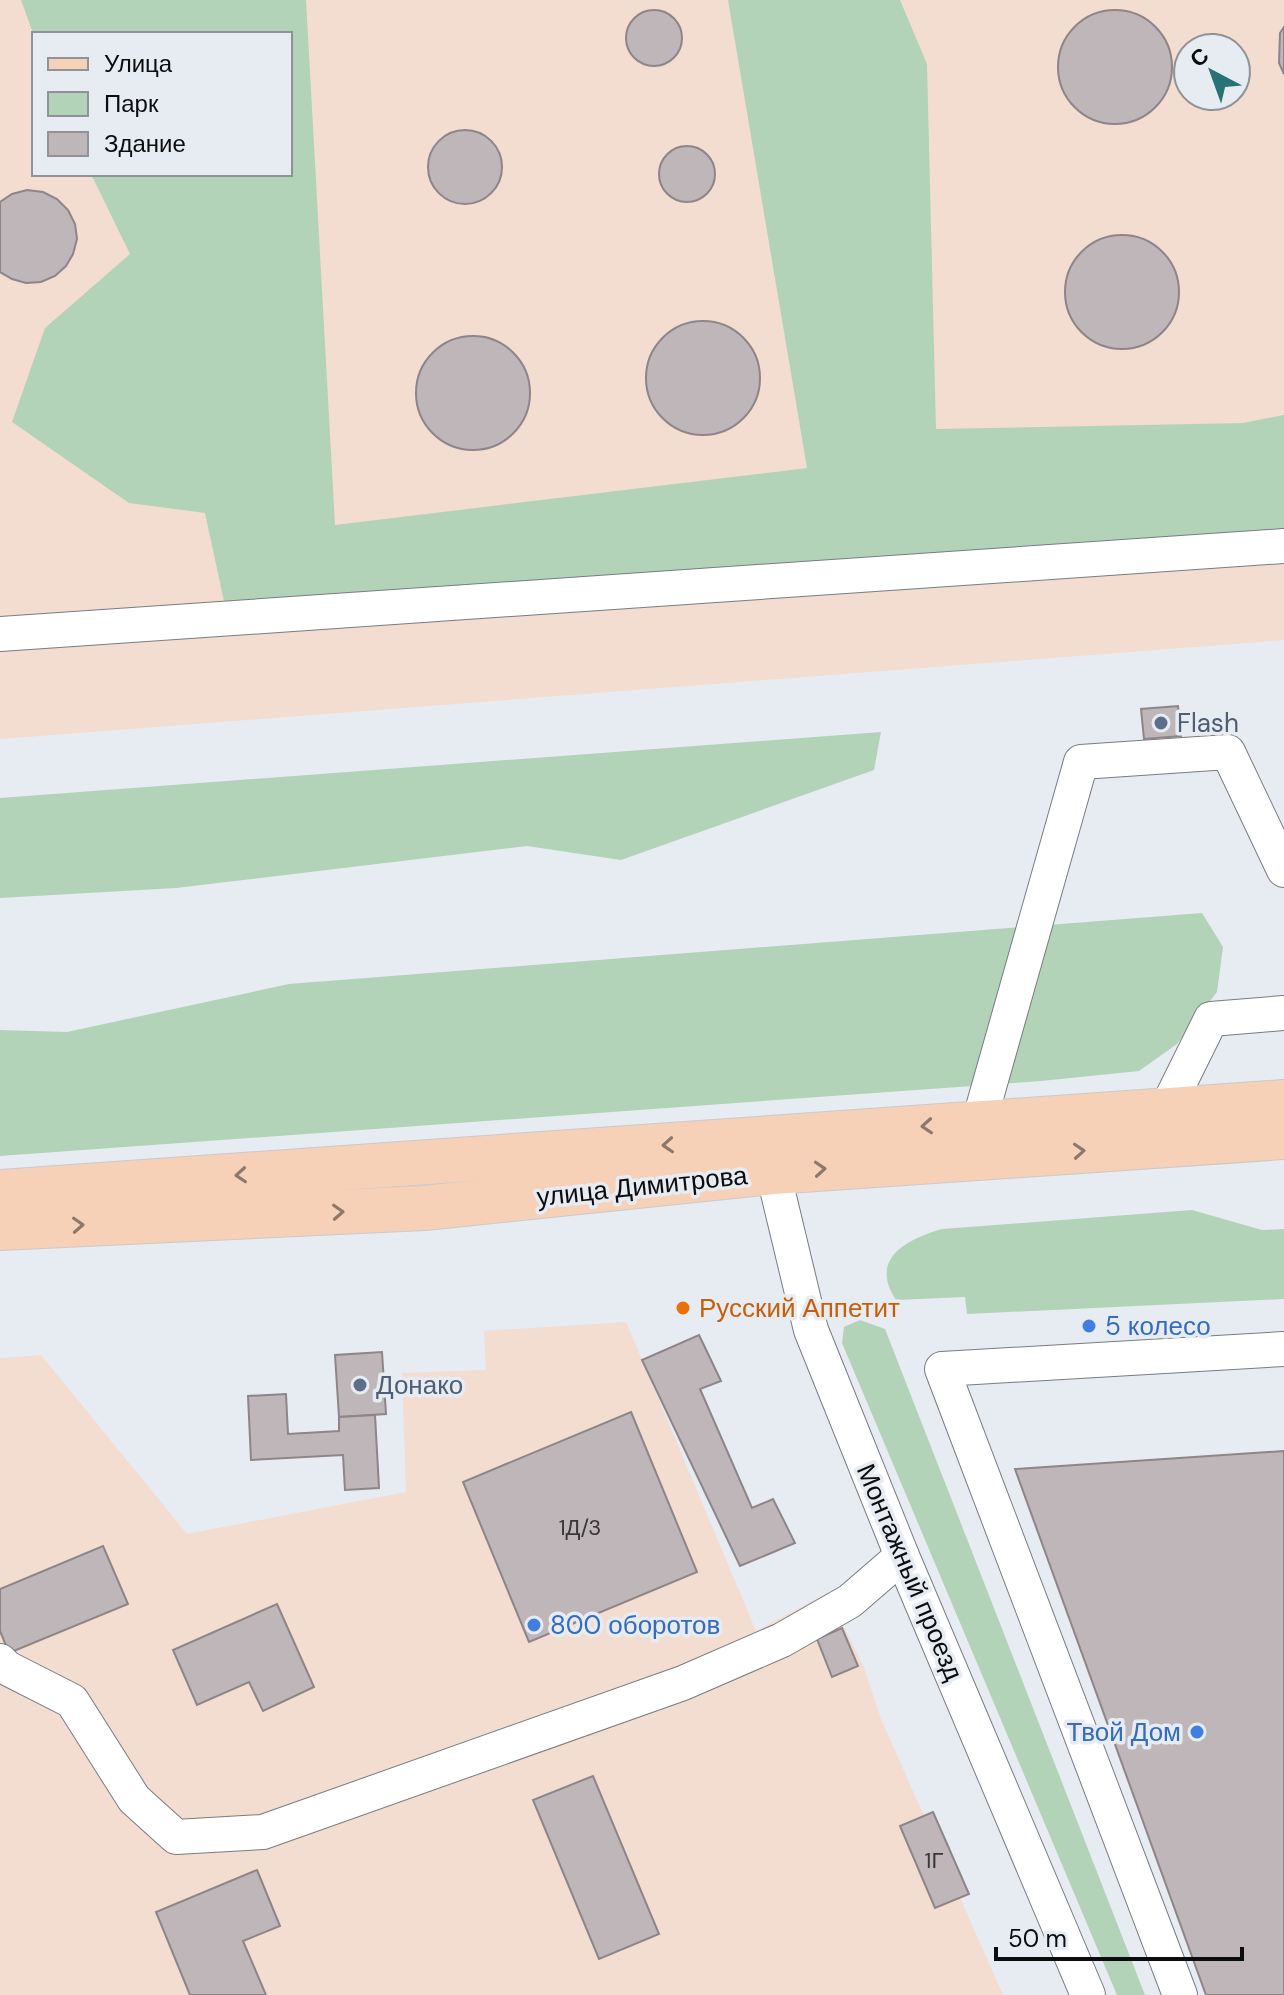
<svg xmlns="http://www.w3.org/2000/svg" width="1284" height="1995" font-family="'DM Sans',sans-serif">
<rect width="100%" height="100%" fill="#e7ebf2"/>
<g fill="#f3dcd0" fill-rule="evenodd">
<path d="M 0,0 L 1284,0 L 1284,640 L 0,739 ZM 34,34 L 290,34 L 290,174 L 34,174 ZM 1188,48 L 1236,48 L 1236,96 L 1188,96 Z"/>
<path d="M 626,1322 L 756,1631 L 828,1593 L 864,1668 L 881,1719 L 1003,1995 L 0,1995 L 0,1358 L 41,1355 L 187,1534 L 406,1492 L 402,1373 L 486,1370 L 484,1331 Z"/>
</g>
<g fill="#b3d3b9">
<path d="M 21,0 L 306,0 L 335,525 L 807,468 L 728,0 L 900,0 L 927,64 L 936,429 L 1243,423 L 1284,415 L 1284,530 L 225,606 L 205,513 L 129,503 L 12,422 L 45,328 L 130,254 L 91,174 L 290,174 L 290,34 L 34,34 L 34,36 Z"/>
<path d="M 881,732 L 874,770 L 621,860 L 527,846 L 176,888 L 0,898 L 0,798 Z"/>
<path d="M 1202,913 L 1223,947 L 1217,992 L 1177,1044 L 1139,1071 L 1041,1081 L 0,1156 L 0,1030 L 67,1032 L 289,984 Z"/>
<path d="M 1192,1210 L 1262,1230 L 1284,1229 L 1284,1299 L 967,1314 L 965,1297 L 896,1300 C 869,1259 905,1240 942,1229 Z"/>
<path d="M 860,1320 L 885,1329 L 1145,1995 L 1117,1995 L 842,1343 L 844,1327 Z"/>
</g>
<g fill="#beb6b9" stroke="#8d8588" stroke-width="2">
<circle cx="1115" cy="67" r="57"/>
<circle cx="654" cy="38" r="28"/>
<path d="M 1284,27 L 1284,74 L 1279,63 L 1280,33 Z"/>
<circle cx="465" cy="167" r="37"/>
<circle cx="687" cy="174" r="28"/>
<path d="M 27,190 L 43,192 L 57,199 L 68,210 L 75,224 L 77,239 L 73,254 L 66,266 L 55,276 L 41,282 L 26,283 L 12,279 L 0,272 L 0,202 L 12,194 Z"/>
<circle cx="1122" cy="292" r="57"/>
<circle cx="703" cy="378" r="57"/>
<circle cx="473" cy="393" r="57"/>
<path d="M 1178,706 L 1181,736 L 1144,739 L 1141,709 Z"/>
<path d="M 699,1335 L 721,1381 L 700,1389 L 752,1508 L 773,1499 L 795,1543 L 740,1566 L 642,1360 Z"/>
<path d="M 382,1352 L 386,1414 L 339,1417 L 335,1355 Z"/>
<path d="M 286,1394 L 288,1434 L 339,1431 L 339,1417 L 375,1415 L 379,1488 L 345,1490 L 343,1455 L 251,1460 L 248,1396 Z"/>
<path d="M 631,1412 L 697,1572 L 529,1642 L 463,1482 Z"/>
<path d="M 1284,1451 L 1284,1995 L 1206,1995 L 1015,1469 Z"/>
<path d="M 103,1546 L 128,1604 L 9,1653 L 0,1631 L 0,1589 Z"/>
<path d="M 277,1604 L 314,1687 L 263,1711 L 249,1682 L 197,1705 L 173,1650 Z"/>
<path d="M 842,1628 L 858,1666 L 832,1677 L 817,1639 Z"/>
<path d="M 593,1776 L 659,1934 L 599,1959 L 533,1800 Z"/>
<path d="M 933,1812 L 969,1894 L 935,1908 L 900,1826 Z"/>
<path d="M 257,1870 L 280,1926 L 243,1941 L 266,1995 L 190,1995 L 156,1912 Z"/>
</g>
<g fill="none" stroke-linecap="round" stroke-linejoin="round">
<g stroke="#787c82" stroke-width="36">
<g id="minor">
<path d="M 0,634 L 1284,546"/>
<path d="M 1166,1110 L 1211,1019 L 1284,1013"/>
<path d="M 979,1122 L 1081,762 L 1228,752 L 1284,870"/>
<path d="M 772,1147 L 773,1172 L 811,1330 L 902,1556 L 1088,1995"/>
<path d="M 0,1661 L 7,1668 L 72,1701 L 134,1799 L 176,1837 L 263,1832 L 683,1683 L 782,1640 L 850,1601 L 902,1556"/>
<path d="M 1180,1995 L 942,1369 L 1284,1349"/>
</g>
</g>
<g stroke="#c9caca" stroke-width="46">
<g id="major">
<path d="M 0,1192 L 1284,1102"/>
<path d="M 0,1228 L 424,1208 L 773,1172 L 1284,1137"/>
</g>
</g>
<use href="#minor" stroke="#fff" stroke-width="34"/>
<use href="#major" stroke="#f7d1b7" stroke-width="44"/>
</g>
<defs><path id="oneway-chevron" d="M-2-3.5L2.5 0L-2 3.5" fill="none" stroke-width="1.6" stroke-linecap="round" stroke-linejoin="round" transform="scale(2)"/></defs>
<g stroke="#8d786b">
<use href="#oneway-chevron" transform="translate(927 1126) rotate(176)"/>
<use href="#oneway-chevron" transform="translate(668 1145) rotate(176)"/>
<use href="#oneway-chevron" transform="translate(1079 1151) rotate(-4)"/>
<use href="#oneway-chevron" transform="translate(820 1169) rotate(-4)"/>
<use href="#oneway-chevron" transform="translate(241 1175) rotate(176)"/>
<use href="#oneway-chevron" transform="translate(338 1212) rotate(-3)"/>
<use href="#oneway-chevron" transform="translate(78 1225) rotate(-3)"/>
</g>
<g fill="#5c6f8a" stroke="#e7ebf2" stroke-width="3">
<circle cx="1161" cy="723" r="8"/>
<circle cx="360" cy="1385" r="8"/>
</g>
<circle fill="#e8710a" stroke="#e7ebf2" stroke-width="3" cx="683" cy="1308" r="8"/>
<g fill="#3f7fe0" stroke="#e7ebf2" stroke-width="3">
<circle cx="1089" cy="1326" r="8"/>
<circle cx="534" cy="1625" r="8"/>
<circle cx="1197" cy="1732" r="8"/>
</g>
<g text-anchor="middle" stroke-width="7" stroke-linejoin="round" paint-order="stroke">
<g font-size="22" fill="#383639">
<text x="580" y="1535">1Д/3</text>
<text x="934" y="1868">1Г</text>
</g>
<g font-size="26" fill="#4e5e75" stroke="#e7ebf2" text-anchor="start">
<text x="1177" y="732">Flash</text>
<text x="376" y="1394">Донако</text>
</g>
<g font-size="26" fill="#0b0c0e" stroke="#e7ebf2">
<text transform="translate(642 1186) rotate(-6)" y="9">улица Димитрова</text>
<text transform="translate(910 1572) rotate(67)" y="9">Монтажный проезд</text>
</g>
<g font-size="26" fill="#c56008" stroke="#e7ebf2" text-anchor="start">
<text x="699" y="1317">Русский Аппетит</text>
</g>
<g font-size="26" fill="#366cbe" stroke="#e7ebf2" text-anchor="start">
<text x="1105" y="1335">5 колесо</text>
<text x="550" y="1634">800 оборотов</text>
<text x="1181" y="1741" text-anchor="end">Твой Дом</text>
</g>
</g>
<rect x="32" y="32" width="260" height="144" fill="#e7ebf2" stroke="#8f9297" stroke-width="2"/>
<rect x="48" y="58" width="40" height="12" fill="#f7d1b7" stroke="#8f9297" stroke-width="2"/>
<text x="104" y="72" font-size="24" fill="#0b0c0e">Улица</text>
<rect x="48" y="92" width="40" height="24" fill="#b3d3b9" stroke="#8f9297" stroke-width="2"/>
<text x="104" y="112" font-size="24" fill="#0b0c0e">Парк</text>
<rect x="48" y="132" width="40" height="24" fill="#beb6b9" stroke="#8f9297" stroke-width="2"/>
<text x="104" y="152" font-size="24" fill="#0b0c0e">Здание</text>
<g transform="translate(1212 72) rotate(319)"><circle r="38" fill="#e7ebf2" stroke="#8f9297" stroke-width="2"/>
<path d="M0-6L14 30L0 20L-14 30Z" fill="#287375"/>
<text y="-12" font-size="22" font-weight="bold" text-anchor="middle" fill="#0b0c0e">С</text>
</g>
<path d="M996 1947v12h246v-12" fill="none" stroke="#0b0c0e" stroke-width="4"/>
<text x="1008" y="1947" font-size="24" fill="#0b0c0e" stroke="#e7ebf2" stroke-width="6" paint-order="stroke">50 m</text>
</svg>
